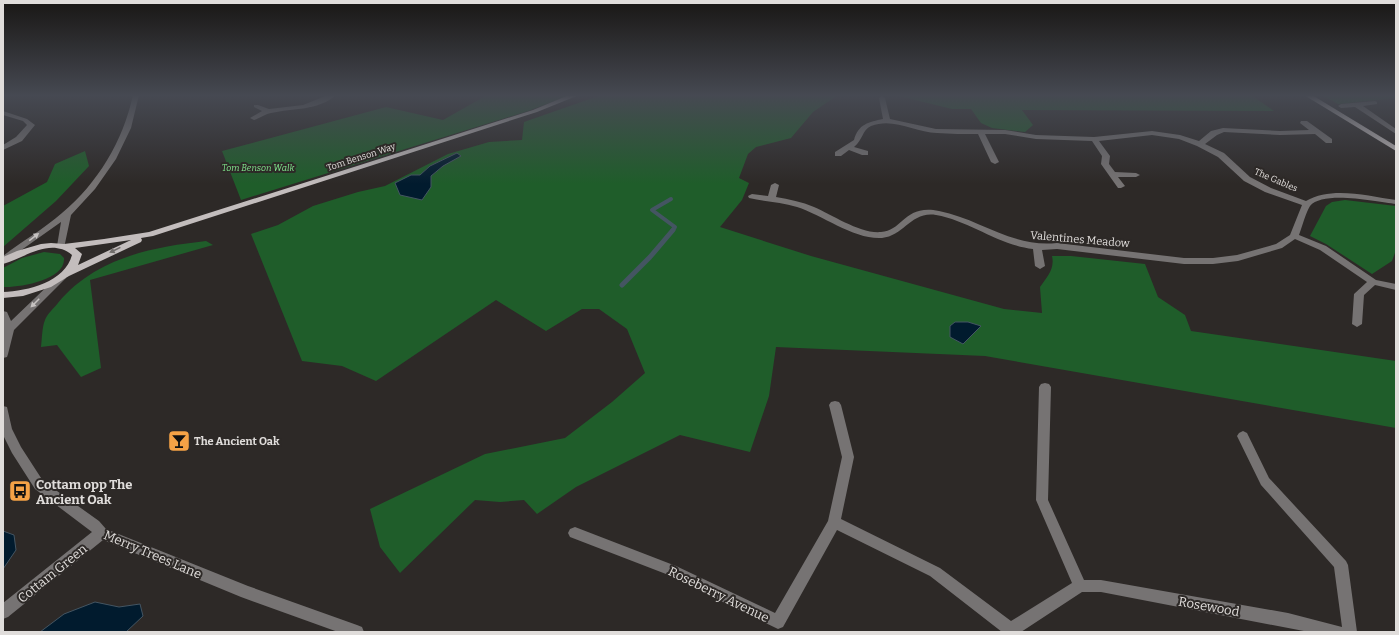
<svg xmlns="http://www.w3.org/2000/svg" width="1399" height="635" font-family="Bitter,serif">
<rect width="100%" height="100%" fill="#2d2927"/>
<g fill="#1f5d2a" fill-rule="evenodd">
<path d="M 487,95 L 570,95 L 528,111 L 241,200 L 222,151 L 386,107 L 443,120 Z"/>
<path d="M 601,95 L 838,95 L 813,112 L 791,138 L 756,147 L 748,154 L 739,178 L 749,183 L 742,200 L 720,227 L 811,256 L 1004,309 L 1042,313 L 1040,287 C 1047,277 1055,269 1052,256 L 1071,256 L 1145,264 L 1158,297 L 1185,315 L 1191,331 L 1396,361 L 1396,428 L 985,356 L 776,347 L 769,396 L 750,452 L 680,435 L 576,487 L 537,514 L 524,500 L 500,502 L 475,500 L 400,573 L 380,547 L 370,509 L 485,454 L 565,438 L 612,402 L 645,373 L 627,329 L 599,309 L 582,309 L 546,331 L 496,300 L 376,381 L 342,366 L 302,361 L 251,234 L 278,225 L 313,206 L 358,192 L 385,186 L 448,154 L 489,142 L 522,140 L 524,122 ZM 456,153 L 460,156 L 443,166 L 431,176 L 431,187 L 411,175 L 420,175 L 430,166 Z"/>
<path d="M 895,95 L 1251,95 L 1274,111 L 1022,110 L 1033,125 L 1025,132 L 992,128 L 981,123 L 971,109 L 952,109 Z"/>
<path d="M 1322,95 L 1396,95 L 1396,98 L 1338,104 Z"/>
<path d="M 85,151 L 89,166 L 56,201 L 3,247 L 3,206 L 47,182 L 55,164 Z"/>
<path d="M 1345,200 L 1396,206 L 1396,250 L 1392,261 L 1372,274 L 1326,244 L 1310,236 L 1326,206 L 1332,202 Z"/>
<path d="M 206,241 L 213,245 L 90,280 L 101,368 L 81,377 L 57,345 L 41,347 C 42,339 42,327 45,320 C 47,314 54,308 58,303 C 95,258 152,247 206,241 Z"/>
<path d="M 44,252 L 60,254 L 64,258 C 66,280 19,288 3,287 L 3,268 L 22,258 Z"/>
</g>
<g fill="#011b2e" stroke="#445562">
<path d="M 457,153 L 461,156 L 443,166 L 431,176 L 431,187 L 422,200 L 400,195 L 395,183 L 411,175 L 420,175 L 430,166 Z"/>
<path d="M 955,322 L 968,322 L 981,326 L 963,344 L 950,337 L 950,326 Z"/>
<path d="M 3,531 L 14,535 L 16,550 L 3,569 Z"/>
<path d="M 95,602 L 119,607 L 140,604 L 143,616 L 126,632 L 40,632 L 64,614 Z"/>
</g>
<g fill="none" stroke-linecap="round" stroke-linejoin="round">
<path stroke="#445562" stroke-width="4" d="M 671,199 L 652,210 L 675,227 L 672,231"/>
<path stroke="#445562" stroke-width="5" d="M 622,285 L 650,257 L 673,230"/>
<g fill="#767373" fill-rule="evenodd">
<path d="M 133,95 L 139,95 L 131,128 L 116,159 L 95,189 L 71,215 L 64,248 L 58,248 L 57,246 L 61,222 L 3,263 L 3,256 C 22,241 44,229 62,213 C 98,183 123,141 133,95 Z"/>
<path d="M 328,95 L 336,95 C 318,111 293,108 271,113 C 265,114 260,118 254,120 L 250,118 L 262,111 L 254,107 L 254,105 L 258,105 L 269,109 L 303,105 Z"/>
<path d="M 882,96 L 885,98 L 890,119 L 936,129 L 1005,130 L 1036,135 L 1094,137 L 1152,131 L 1180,135 L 1199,141 L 1211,131 L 1223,128 L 1280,131 L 1309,130 L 1300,123 L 1301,121 L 1307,121 L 1332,139 L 1332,143 L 1326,143 L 1315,134 L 1280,135 L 1224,132 L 1217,135 L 1205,144 L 1224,153 L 1250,177 L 1271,188 L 1306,201 C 1332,186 1367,196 1396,200 L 1396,204 C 1378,202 1323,190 1310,206 C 1306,212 1302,227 1299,235 L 1326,246 L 1376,280 L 1396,284 L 1396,290 L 1375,285 L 1364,295 L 1362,324 L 1357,327 L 1352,324 L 1354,294 L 1367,282 L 1320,250 L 1295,239 L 1282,248 L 1238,261 L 1213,264 L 1184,264 L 1057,249 L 1042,250 L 1045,266 L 1040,269 L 1035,266 L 1033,249 C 998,245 970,221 936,215 C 911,211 904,236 882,238 C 855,240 822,215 797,207 C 781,202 765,202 749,198 L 748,196 L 752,194 L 768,196 L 771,185 L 775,183 L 779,185 L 776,197 C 789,199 802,202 814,207 C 833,215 860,234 881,232 C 903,231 904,204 939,211 C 980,219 1013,248 1057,243 L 1184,258 L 1213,258 L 1237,255 L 1276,244 L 1290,235 L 1302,205 L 1265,192 L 1244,181 L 1218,157 L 1197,146 L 1179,139 L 1152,135 L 1099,141 L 1110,156 L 1109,164 L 1115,172 L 1136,173 L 1140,175 L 1136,177 L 1118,177 L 1125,186 L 1121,188 L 1118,188 L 1101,164 L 1102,156 L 1092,141 L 1036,139 L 1005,134 L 985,134 L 999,162 L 995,164 L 991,162 L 978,134 C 964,134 951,134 937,133 C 915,132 893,117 871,126 C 862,130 863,140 854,147 L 868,151 L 868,155 L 862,155 L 849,150 L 841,156 L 835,156 L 835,152 L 854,140 C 858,124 869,122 883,119 L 879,98 Z"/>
<path d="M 1375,101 L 1377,102 L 1377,104 L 1363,106 L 1396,129 L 1396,134 L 1355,107 L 1341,108 L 1338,106 L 1341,104 Z"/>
<path d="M 3,111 L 27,119 L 35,125 L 22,141 L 3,150 L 3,145 L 16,137 L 27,125 L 23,121 L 3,115 Z"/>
<path d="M 61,275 L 66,278 L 14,330 L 8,354 L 7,357 L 3,358 L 3,311 L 7,312 L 11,321 L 58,276 Z"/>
<path d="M 1045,383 L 1049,384 L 1051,387 L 1048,500 L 1084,580 L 1101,580 L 1288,613 L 1342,627 L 1334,567 L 1261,485 L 1237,436 L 1239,433 L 1243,431 L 1247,433 L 1269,478 L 1346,561 L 1348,565 L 1357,632 L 1309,632 L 1101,592 L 1082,592 L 1021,632 L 1002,632 L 930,576 L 837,530 L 783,627 L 778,629 L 666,574 L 570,537 L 568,533 L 570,529 L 575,527 L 676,566 L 775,613 L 828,521 L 842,457 L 829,405 L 831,402 L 835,401 L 839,402 L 841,405 L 854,457 L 841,519 L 940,568 L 1011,621 L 1072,583 L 1036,500 L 1039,387 L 1041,384 Z"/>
<path d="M 3,406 L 7,407 L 12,429 L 21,447 L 43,481 L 99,521 L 106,529 L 248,586 L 357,625 L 362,627 L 364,632 L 338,632 L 241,597 L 103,540 L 8,617 L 3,619 L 3,603 L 92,532 L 35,489 L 12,453 L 3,435 Z"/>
</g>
<g fill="#c3bdbd" fill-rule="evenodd">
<path d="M 569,95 L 579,95 L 537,112 L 153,236 L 141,238 L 142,240 L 141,242 L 69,276 L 51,287 L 23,296 L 3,298 L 3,292 C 28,291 65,282 72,255 C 50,237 25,258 3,264 L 3,257 L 17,251 L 41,244 L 51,243 L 64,244 L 104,239 L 149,232 L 398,153 L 533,110 ZM 131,240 L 78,265 L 82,254 L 75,248 Z"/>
<path d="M 1304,95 L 1312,95 L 1396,146 L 1396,151 Z"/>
</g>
</g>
<defs><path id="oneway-solid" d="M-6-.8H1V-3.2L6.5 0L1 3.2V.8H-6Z"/></defs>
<g fill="#c6c2c1">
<use href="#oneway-solid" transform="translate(34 237) rotate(-37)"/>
<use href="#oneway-solid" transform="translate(35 303) rotate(135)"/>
</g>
<use fill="#706c6a" href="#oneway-solid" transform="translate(115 250) rotate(154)"/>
<linearGradient id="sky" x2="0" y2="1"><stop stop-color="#191715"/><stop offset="0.52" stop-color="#464952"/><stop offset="1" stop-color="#464952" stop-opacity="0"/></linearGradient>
<rect width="1399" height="184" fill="url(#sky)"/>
<defs>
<g id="bar-square" transform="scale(1.15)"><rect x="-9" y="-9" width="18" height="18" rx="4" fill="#f5a246" stroke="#2d2927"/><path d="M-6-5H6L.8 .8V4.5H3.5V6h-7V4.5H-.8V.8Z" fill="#111"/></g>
<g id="bus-square" transform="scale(1.15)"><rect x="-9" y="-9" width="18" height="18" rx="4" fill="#f5a246" stroke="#2d2927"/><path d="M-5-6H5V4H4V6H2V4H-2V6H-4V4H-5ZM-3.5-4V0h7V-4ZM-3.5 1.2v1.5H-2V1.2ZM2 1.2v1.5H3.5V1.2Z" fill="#111"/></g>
</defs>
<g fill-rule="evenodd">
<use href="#bar-square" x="179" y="441"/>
<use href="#bus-square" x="20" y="491"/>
</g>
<g text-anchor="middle" stroke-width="4" stroke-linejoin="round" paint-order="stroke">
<g font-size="9" fill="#e0dddb" stroke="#2d2927">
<text transform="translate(361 157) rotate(-18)" y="3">Tom Benson Way</text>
<text transform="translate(1276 180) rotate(23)" y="3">The Gables</text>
</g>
<g font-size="9" font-style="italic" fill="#81e78e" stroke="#2d2927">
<text x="258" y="171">Tom Benson Walk</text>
</g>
<g font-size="11" fill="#e0dddb" stroke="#2d2927">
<text transform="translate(1080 239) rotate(5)" y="4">Valentines Meadow</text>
</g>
<g font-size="11" font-weight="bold" fill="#e0dddb" stroke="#2d2927" text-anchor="start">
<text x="194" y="445">The Ancient Oak</text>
</g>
<g font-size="13" font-weight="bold" fill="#e0dddb" stroke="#2d2927" text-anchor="start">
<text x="36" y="489">Cottam opp The<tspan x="36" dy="15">Ancient Oak</tspan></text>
</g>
<g font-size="13" fill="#e0dddb" stroke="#2d2927">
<text transform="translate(153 554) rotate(23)" y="5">Merry Trees Lane</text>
<text transform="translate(52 573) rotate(-39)" y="5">Cottam Green</text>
<text transform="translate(719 594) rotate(26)" y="5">Roseberry Avenue</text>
<text transform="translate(1209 606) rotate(10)" y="5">Rosewood</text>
</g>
</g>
<rect width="1399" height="635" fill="none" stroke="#e0dddb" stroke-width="8"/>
</svg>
